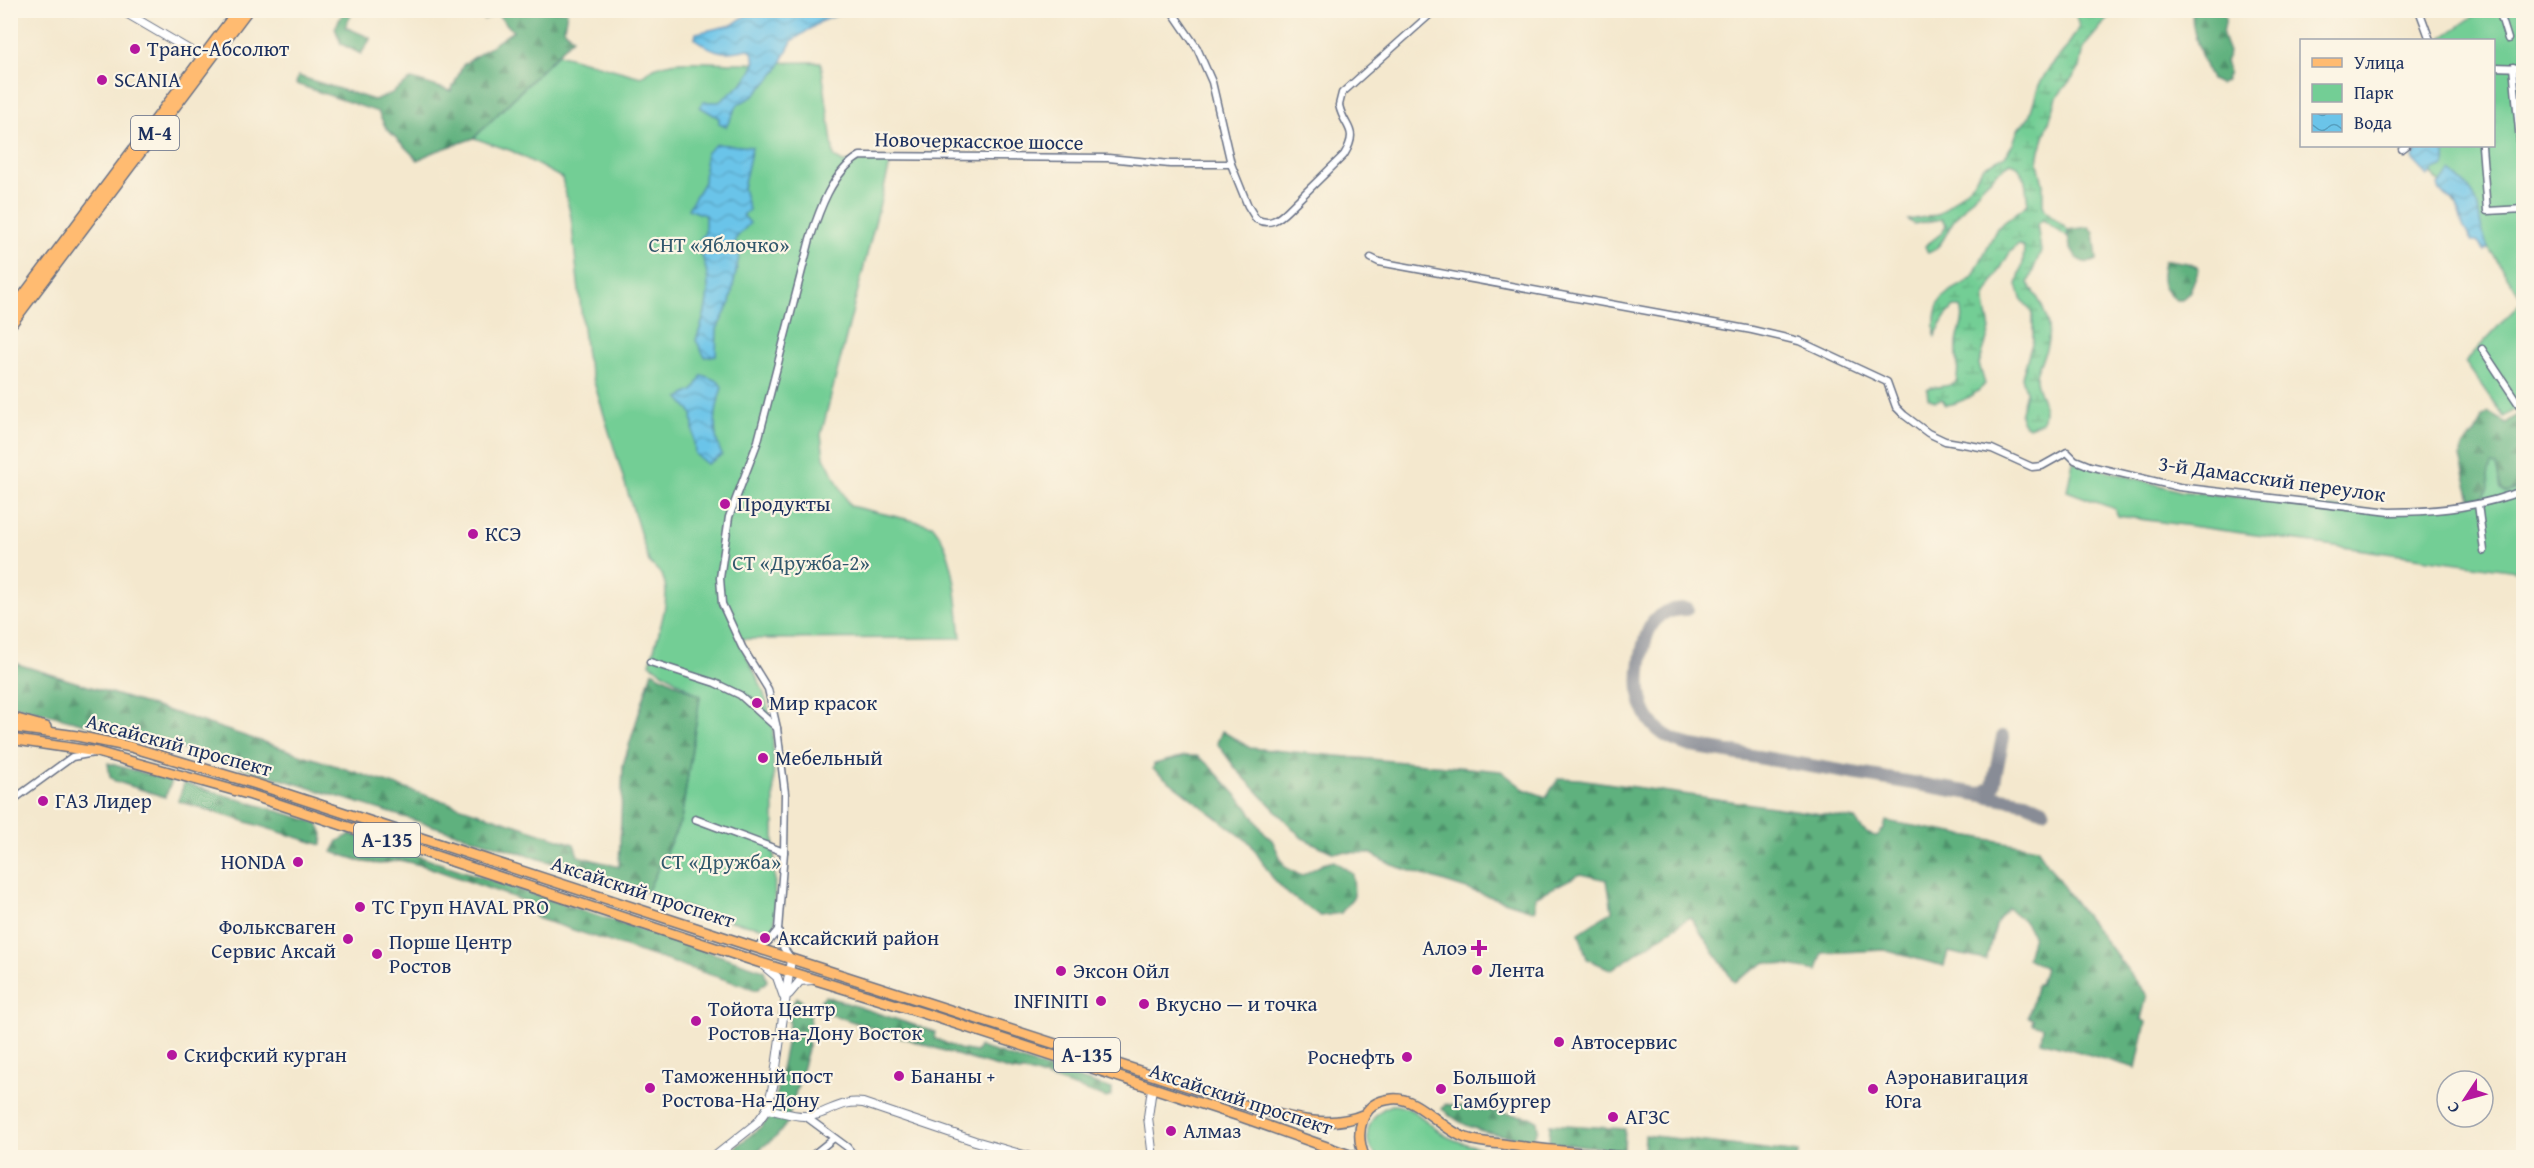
<svg xmlns="http://www.w3.org/2000/svg" width="2534" height="1168" font-family="'Gentium Book Plus',serif">
<defs>
<pattern id="forest-firs" width="22" height="20" patternUnits="userSpaceOnUse" patternTransform="scale(1.5)"><rect width="22" height="20" fill="#5eb17e"/><path d="M5 1l3.5 6h-7zM16 11l3.5 6h-7z" fill="#4d906a"/></pattern>
<pattern id="wetland-marsh" width="20" height="14" patternUnits="userSpaceOnUse" patternTransform="scale(1.5)"><rect width="20" height="14" fill="#73ce95"/><path d="M1 5h8M5 5V1M11 12h8M15 12V8" fill="none" stroke="#5ea87d"/></pattern>
<pattern id="water-waves" width="16" height="10" patternUnits="userSpaceOnUse" patternTransform="scale(1.5)"><rect width="16" height="10" fill="#6bc4e9"/><path d="M0 5q4-4 8 0t8 0" fill="none" stroke="#57a0c0"/></pattern>
</defs>
<rect width="100%" height="100%" fill="#fcf5e5"/>
<filter id="ink" filterUnits="userSpaceOnUse"><feTurbulence type="fractalNoise" baseFrequency=".0167" numOctaves="2"/><feDisplacementMap in="SourceGraphic" scale="12" xChannelSelector="R" yChannelSelector="G"/><feConvolveMatrix kernelMatrix="1 2 1 2 8 2 1 2 1" color-interpolation-filters="sRGB"/></filter>
<filter id="wash" filterUnits="userSpaceOnUse"><feTurbulence type="fractalNoise" baseFrequency=".008" numOctaves="4" result="noise"/><feDisplacementMap in="SourceGraphic" scale="24" xChannelSelector="R" yChannelSelector="G"/><feGaussianBlur stdDeviation="1.35" result="paint"/><feColorMatrix in="noise" values="0 0 0 0 0 0 0 0 0 0 0 0 0 0 0 0 0 1.4 0 .05"/><feComposite in="paint" operator="in"/></filter>
<g filter="url(#wash)">
<rect width="100%" height="100%" fill="#f4e8ce"/>
<g fill="#73ce95" stroke="#477e7a" stroke-width="1.5">
<path d="M 2481,11 L 2523,11 L 2523,300 L 2490,250 L 2411,146 L 2494,146 L 2494,40 L 2439,40 Z"/>
<path d="M 558,54 L 641,77 C 663,55 705,63 734,63 C 763,63 792,62 821,62 L 834,157 L 843,162 L 891,160 L 821,435 L 824,457 L 850,506 L 932,525 C 956,551 957,604 961,638 L 741,639 L 742,647 L 763,690 L 773,725 L 775,929 C 730,924 689,910 647,892 L 681,820 L 700,696 L 650,664 C 655,642 674,595 662,576 C 659,571 653,566 649,562 L 586,356 L 571,217 L 562,178 L 512,151 L 474,138 Z"/>
<path d="M 2523,300 L 2523,403 L 2504,417 L 2465,362 Z"/>
<path d="M 2470,446 L 2523,447 L 2523,572 L 2118,516 L 2115,509 L 2067,491 L 2073,461 L 2180,491 L 2383,512 L 2471,504 Z"/>
<path d="M 1391,1105 C 1418,1105 1428,1128 1450,1138 C 1490,1156 1542,1154 1586,1157 L 1378,1157 C 1358,1139 1369,1114 1391,1105 Z"/>
</g>
<g fill="url(#forest-firs)" stroke="#3c706e" stroke-width="1.5">
<path d="M 344,11 L 353,11 L 345,27 L 371,38 L 361,54 L 341,44 L 335,28 Z"/>
<path d="M 484,11 L 567,11 L 564,29 L 573,38 L 474,138 L 431,153 L 418,160 L 386,128 L 378,112 L 296,84 L 298,76 L 374,100 L 390,94 L 412,79 L 451,91 L 463,65 L 513,31 L 497,14 L 484,20 Z"/>
<path d="M 2193,11 L 2220,11 C 2229,18 2224,24 2223,33 C 2223,39 2227,46 2229,52 L 2225,62 L 2229,72 L 2225,81 L 2219,84 L 2211,80 C 2204,62 2189,29 2193,11 Z"/>
<path d="M 2089,227 L 2094,232 L 2097,260 C 2077,270 2067,247 2068,230 Z"/>
<path d="M 2168,260 L 2188,263 L 2199,268 L 2190,291 L 2182,300 L 2176,300 C 2160,286 2160,281 2164,261 Z"/>
<path d="M 2489,412 L 2506,423 L 2517,415 L 2523,416 L 2523,427 L 2519,435 L 2523,435 L 2523,487 L 2506,493 L 2501,489 L 2496,466 L 2491,465 L 2488,476 L 2489,489 L 2482,497 L 2471,499 L 2460,457 L 2463,447 L 2475,434 L 2482,417 Z"/>
<path d="M 11,662 L 178,714 L 574,844 L 578,856 L 619,867 L 623,765 L 652,671 L 700,696 L 681,820 L 647,892 L 193,752 L 12,705 Z"/>
<path d="M 1222,731 L 1250,748 L 1501,771 L 1524,789 L 1546,797 L 1559,778 L 1579,779 L 1855,819 C 1861,828 1865,835 1877,836 L 1884,829 L 1886,821 L 2037,848 L 2069,895 L 2147,995 L 2141,1019 L 2146,1022 L 2136,1068 L 2041,1041 L 2043,1027 L 2032,1024 L 2033,1019 L 2028,1017 L 2037,984 L 2040,984 L 2045,968 L 2027,958 L 2033,935 L 2023,920 L 2008,908 L 1997,922 L 1986,960 L 1948,952 L 1944,966 L 1884,950 L 1822,953 L 1817,971 L 1766,962 L 1734,982 L 1690,917 L 1612,970 L 1587,959 L 1579,933 L 1612,911 L 1607,880 L 1580,874 L 1535,897 L 1535,911 L 1392,865 L 1370,853 L 1332,852 L 1302,838 L 1236,769 L 1217,743 Z"/>
<path d="M 1185,756 L 1197,756 L 1209,765 L 1247,807 L 1264,833 L 1272,840 L 1285,867 L 1301,876 L 1323,864 L 1334,861 L 1353,874 L 1354,896 L 1341,913 L 1320,916 L 1288,894 L 1272,877 L 1250,843 L 1153,769 L 1154,764 Z"/>
<path d="M 108,763 L 172,781 L 165,797 L 115,781 L 110,777 Z"/>
<path d="M 184,783 L 318,823 L 323,834 L 322,845 L 178,801 Z"/>
<path d="M 351,834 L 764,970 L 767,981 L 757,990 L 536,918 L 527,902 L 425,866 L 399,860 L 380,864 L 364,862 L 332,852 L 338,841 Z"/>
<path d="M 825,996 L 935,1032 L 934,1038 L 959,1049 L 976,1052 L 979,1047 L 1112,1089 L 1112,1095 L 1107,1098 L 1032,1073 L 1012,1071 L 966,1058 L 826,1013 L 820,1001 Z"/>
<path d="M 797,997 L 811,1009 L 808,1049 L 787,1123 L 777,1136 L 749,1157 L 722,1158 L 762,1126 L 772,1114 L 788,1034 L 790,1007 Z"/>
<path d="M 1445,1104 L 1530,1117 L 1537,1121 L 1538,1129 L 1532,1140 C 1497,1134 1470,1134 1442,1109 Z"/>
<path d="M 1550,1124 L 1625,1129 L 1624,1150 L 1549,1142 Z"/>
<path d="M 1645,1135 L 1799,1153 L 1797,1158 L 1701,1158 L 1644,1152 Z"/>
</g>
<path fill="url(#wetland-marsh)" stroke="#477e7a" stroke-width="1.5" d="M 2080,10 L 2114,11 L 2084,47 L 2080,68 L 2057,97 L 2040,150 L 2038,163 L 2043,184 L 2043,205 L 2046,211 L 2068,230 L 2067,237 L 2043,220 L 2037,224 L 2041,251 L 2028,283 C 2042,302 2054,325 2046,349 C 2043,358 2037,368 2036,376 C 2035,392 2049,400 2042,422 L 2029,427 L 2023,423 L 2020,415 L 2026,392 L 2022,377 L 2033,340 L 2033,317 L 2030,310 L 2021,298 L 2017,285 L 2023,263 L 2024,247 L 2018,244 L 2009,254 L 1985,296 L 1985,303 L 1990,330 L 1979,364 L 1985,384 C 1977,394 1959,404 1946,405 L 1942,399 L 1935,401 L 1928,398 L 1927,390 C 1937,384 1946,389 1956,382 C 1960,369 1956,358 1957,344 C 1958,330 1966,321 1961,307 L 1954,307 L 1945,317 L 1935,336 C 1934,320 1934,302 1949,292 C 1957,287 1966,284 1973,276 L 1997,228 L 2028,204 L 2025,180 L 2018,166 L 2011,163 C 1989,176 1973,197 1957,216 C 1946,229 1945,246 1928,253 L 1925,246 L 1943,232 L 1946,225 L 1942,219 L 1914,224 L 1908,220 L 1937,215 L 1944,210 L 1971,185 L 1984,166 L 2005,156 L 2013,144 L 2018,129 L 2029,117 L 2039,85 L 2047,71 L 2067,47 L 2079,27 L 2075,12 Z"/>
<g fill="url(#water-waves)" stroke="#437aa4" stroke-width="1.5">
<path d="M 776,11 L 848,11 L 822,21 L 792,41 L 777,71 L 754,96 L 738,104 L 726,127 L 719,123 L 719,118 L 700,107 L 703,102 L 719,102 C 733,92 768,67 749,49 C 725,54 716,54 695,39 L 696,33 L 732,25 L 748,14 L 771,14 Z"/>
<path d="M 716,144 L 752,147 L 743,188 L 749,210 L 743,215 L 750,223 L 736,238 L 735,244 L 739,256 L 730,303 L 717,329 L 716,355 L 705,357 L 696,340 C 709,307 715,275 696,244 L 705,233 L 705,215 L 688,209 L 704,182 L 706,153 Z"/>
<path d="M 2420,146 L 2442,146 C 2445,153 2447,158 2444,166 L 2434,170 L 2428,176 L 2412,159 Z"/>
<path d="M 2451,172 C 2460,180 2472,189 2476,201 C 2481,218 2479,230 2488,247 L 2485,251 L 2477,242 L 2472,242 L 2463,226 L 2456,203 L 2440,191 L 2438,186 Z"/>
<path d="M 702,375 L 718,381 L 722,387 C 715,410 711,433 722,455 L 707,464 L 695,454 L 692,413 L 679,398 L 694,390 Z"/>
</g>
<g fill="none" stroke-linecap="round" stroke-linejoin="round">
<g stroke="#888c96" stroke-width="14">
<path d="M 1687,609 C 1652,608 1645,632 1641,661 C 1635,704 1646,735 1692,746 L 2025,802 L 2043,810"/>
<path d="M 1979,794 L 1987,791 L 1993,786 L 2003,737"/>
</g>
</g>
</g>
<g filter="url(#ink)">
<g fill="none" stroke-linecap="round" stroke-linejoin="round">
<g stroke="#677085" stroke-width="9">
<g id="minor">
<path d="M 1171,10 L 1197,48 L 1212,82 L 1231,164 L 1248,206 L 1256,219 C 1269,226 1278,220 1288,210 L 1344,155 C 1360,128 1344,129 1339,105 L 1342,93 L 1435,10"/>
<path d="M 2419,10 L 2430,40"/>
<path d="M 2499,10 L 2508,39"/>
<path d="M 2494,67 L 2524,68"/>
<path d="M 2513,67 L 2524,183"/>
<path d="M 2482,146 L 2487,211 L 2524,209"/>
<path d="M 2402,149 L 2406,146"/>
<path d="M 1371,258 L 1379,262 L 1752,330 L 1799,341 L 1887,382 L 1896,407 L 1904,415 L 1928,433 L 1945,441 L 1992,449 L 2032,467 L 2042,466 L 2067,452 L 2075,460 L 2090,466 L 2179,487 L 2390,512 C 2434,512 2482,507 2524,490"/>
<path d="M 2521,326 L 2524,329"/>
<path d="M 2482,349 L 2520,406 L 2524,403"/>
<path d="M 2478,504 L 2484,551"/>
<path d="M 650,662 L 715,683 L 740,695 L 777,728"/>
<path d="M 10,802 L 72,757 L 94,753"/>
<path d="M 695,819 L 784,852"/>
<path d="M 755,947 L 769,941 L 778,930"/>
<path d="M 791,959 L 783,947 L 778,930 L 784,852 L 785,793 L 777,728 L 768,689 L 742,647 L 722,604 L 720,578 L 729,517 L 758,441 L 810,239 C 819,211 832,172 860,156 L 1108,158 L 1170,164 L 1231,164"/>
<path d="M 805,1116 L 847,1147 L 856,1158"/>
<path d="M 809,1158 L 834,1138"/>
</g>
</g>
<g stroke="#677085" stroke-width="10">
<g id="tertiary">
<path d="M 121,10 L 203,58"/>
<path d="M 764,966 L 777,977 L 784,997"/>
<path d="M 789,994 L 800,981 L 813,980"/>
<path d="M 1152,1088 L 1148,1117 L 1153,1158"/>
<path d="M 767,1109 C 779,1111 792,1116 804,1116 C 826,1117 839,1099 863,1103 L 975,1141 L 1034,1158"/>
<path d="M 713,1158 L 757,1123 L 767,1109 L 774,1082 L 791,959"/>
</g>
</g>
<g stroke="#677085" stroke-width="12">
<g id="primary">
<path d="M 10,313 L 238,10"/>
<path d="M 10,326 L 248,10"/>
<path d="M 10,717 L 46,727"/>
<path d="M 10,727 L 77,736 L 131,747 L 256,784 L 754,947 L 1245,1105 C 1284,1116 1327,1131 1365,1114"/>
<path d="M 10,739 L 97,752 L 251,795 L 758,962 L 926,1014 L 1242,1117 L 1358,1158"/>
<path d="M 1365,1158 C 1354,1133 1360,1102 1392,1099 C 1418,1096 1440,1129 1466,1138 C 1478,1142 1491,1143 1502,1144 C 1546,1151 1591,1153 1635,1158"/>
</g>
</g>
<use href="#minor" stroke="#fff" stroke-width="6"/>
<use href="#tertiary" stroke="#fff" stroke-width="8"/>
<use href="#primary" stroke="#ffbb71" stroke-width="9"/>
</g>
</g>
<g fill="#b5179e" stroke="#fcf5e5" stroke-width="2">
<circle cx="135" cy="49" r="6"/>
<circle cx="102" cy="80" r="6"/>
<circle cx="725" cy="504" r="6"/>
<circle cx="473" cy="534" r="6"/>
<circle cx="757" cy="703" r="6"/>
<circle cx="763" cy="758" r="6"/>
<circle cx="43" cy="801" r="6"/>
<circle cx="298" cy="862" r="6"/>
<circle cx="360" cy="907" r="6"/>
<circle cx="765" cy="938" r="6"/>
<circle cx="348" cy="939" r="6"/>
<path d="M1476 939h6v6h6v6h-6v6h-6v-6h-6v-6h6z"/>
<circle cx="377" cy="954" r="6"/>
<circle cx="1477" cy="970" r="6"/>
<circle cx="1061" cy="971" r="6"/>
<circle cx="1101" cy="1001" r="6"/>
<circle cx="1144" cy="1004" r="6"/>
<circle cx="696" cy="1021" r="6"/>
<circle cx="1559" cy="1042" r="6"/>
<circle cx="172" cy="1055" r="6"/>
<circle cx="1407" cy="1057" r="6"/>
<circle cx="899" cy="1076" r="6"/>
<circle cx="650" cy="1088" r="6"/>
<circle cx="1441" cy="1089" r="6"/>
<circle cx="1873" cy="1089" r="6"/>
<circle cx="1613" cy="1117" r="6"/>
<circle cx="1171" cy="1131" r="6"/>
</g>
<g text-anchor="middle" stroke-width="4.5" stroke-linejoin="round" paint-order="stroke">
<g fill="#fcf5e5" stroke="#5e6a86" stroke-width="1.5">
<rect x="131" y="116" width="48" height="34" rx="4.5"/>
<rect x="354" y="823" width="66" height="34" rx="4.5"/>
<rect x="1054" y="1038" width="66" height="34" rx="4.5"/>
</g>
<g font-size="20" font-weight="bold" fill="#1b2f5e">
<text x="155" y="140">М-4</text>
<text x="387" y="847">А-135</text>
<text x="1087" y="1062">А-135</text>
</g>
<g font-size="21" fill="#1b2f5e" stroke="#fcf5e5" text-anchor="start">
<text x="147" y="56">Транс-Абсолют</text>
<text x="114" y="87">SCANIA</text>
<text x="737" y="511">Продукты</text>
<text x="485" y="541">КСЭ</text>
<text x="769" y="710">Мир красок</text>
<text x="775" y="765">Мебельный</text>
<text x="55" y="808">ГАЗ Лидер</text>
<text x="286" y="869" text-anchor="end">HONDA</text>
<text x="372" y="914">ТС Груп HAVAL PRO</text>
<text x="336" y="934" text-anchor="end">Фольксваген<tspan x="336" dy="24">Сервис Аксай</tspan></text>
<text x="777" y="945">Аксайский район</text>
<text x="389" y="949">Порше Центр<tspan x="389" dy="24">Ростов</tspan></text>
<text x="1467" y="955" text-anchor="end">Алоэ</text>
<text x="1489" y="977">Лента</text>
<text x="1073" y="978">Эксон Ойл</text>
<text x="1089" y="1008" text-anchor="end">INFINITI</text>
<text x="1156" y="1011">Вкусно — и точка</text>
<text x="708" y="1016">Тойота Центр<tspan x="708" dy="24">Ростов-на-Дону Восток</tspan></text>
<text x="1571" y="1049">Автосервис</text>
<text x="184" y="1062">Cкифский курган</text>
<text x="1395" y="1064" text-anchor="end">Роснефть</text>
<text x="662" y="1083">Таможенный пост<tspan x="662" dy="24">Ростова-На-Дону</tspan></text>
<text x="911" y="1083">Бананы +</text>
<text x="1453" y="1084">Большой<tspan x="1453" dy="24">Гамбургер</tspan></text>
<text x="1885" y="1084">Аэронавигация<tspan x="1885" dy="24">Юга</tspan></text>
<text x="1625" y="1124">АГЗС</text>
<text x="1183" y="1138">Алмаз</text>
</g>
<g font-size="21" fill="#1b2f5e" stroke="#fcf5e5">
<text transform="translate(979 141) rotate(1)" y="7">Новочеркасское шоссе</text>
<text transform="translate(2272 479) rotate(8)" y="7">3-й Дамасский переулок</text>
<text transform="translate(179 745) rotate(15)" y="7">Аксайский проспект</text>
<text transform="translate(643 892) rotate(18)" y="7">Аксайский проспект</text>
<text transform="translate(1241 1099) rotate(18)" y="7">Аксайский проспект</text>
</g>
<g font-size="21" fill="#31576c" stroke="#fcf5e5">
<text x="719" y="252">СНТ «Яблочко»</text>
<text x="801" y="570">СТ «Дружба-2»</text>
<text x="721" y="869">СТ «Дружба»</text>
</g>
</g>
<rect width="2534" height="1168" fill="none" stroke="#fcf5e5" stroke-width="36"/>
<rect x="2300" y="39" width="195" height="108" fill="#fcf5e5" stroke="#a2a6af" stroke-width="1.5"/>
<rect x="2312" y="58" width="30" height="9" fill="#ffbb71" stroke="#a2a6af" stroke-width="1.5"/>
<text x="2354" y="69" font-size="18" fill="#1b2f5e">Улица</text>
<rect x="2312" y="84" width="30" height="18" fill="#73ce95" stroke="#a2a6af" stroke-width="1.5"/>
<text x="2354" y="99" font-size="18" fill="#1b2f5e">Парк</text>
<rect x="2312" y="114" width="30" height="18" fill="url(#water-waves)" stroke="#a2a6af" stroke-width="1.5"/>
<text x="2354" y="129" font-size="18" fill="#1b2f5e">Вода</text>
<g transform="translate(2465 1099) rotate(234)"><circle r="28" fill="#fcf5e5" stroke="#a2a6af" stroke-width="1.5"/>
<path d="M0-4.5L10 22L0 15L-10 22Z" fill="#b5179e"/>
<text y="-9" font-size="16" font-weight="bold" text-anchor="middle" fill="#1b2f5e">С</text>
</g>
</svg>
